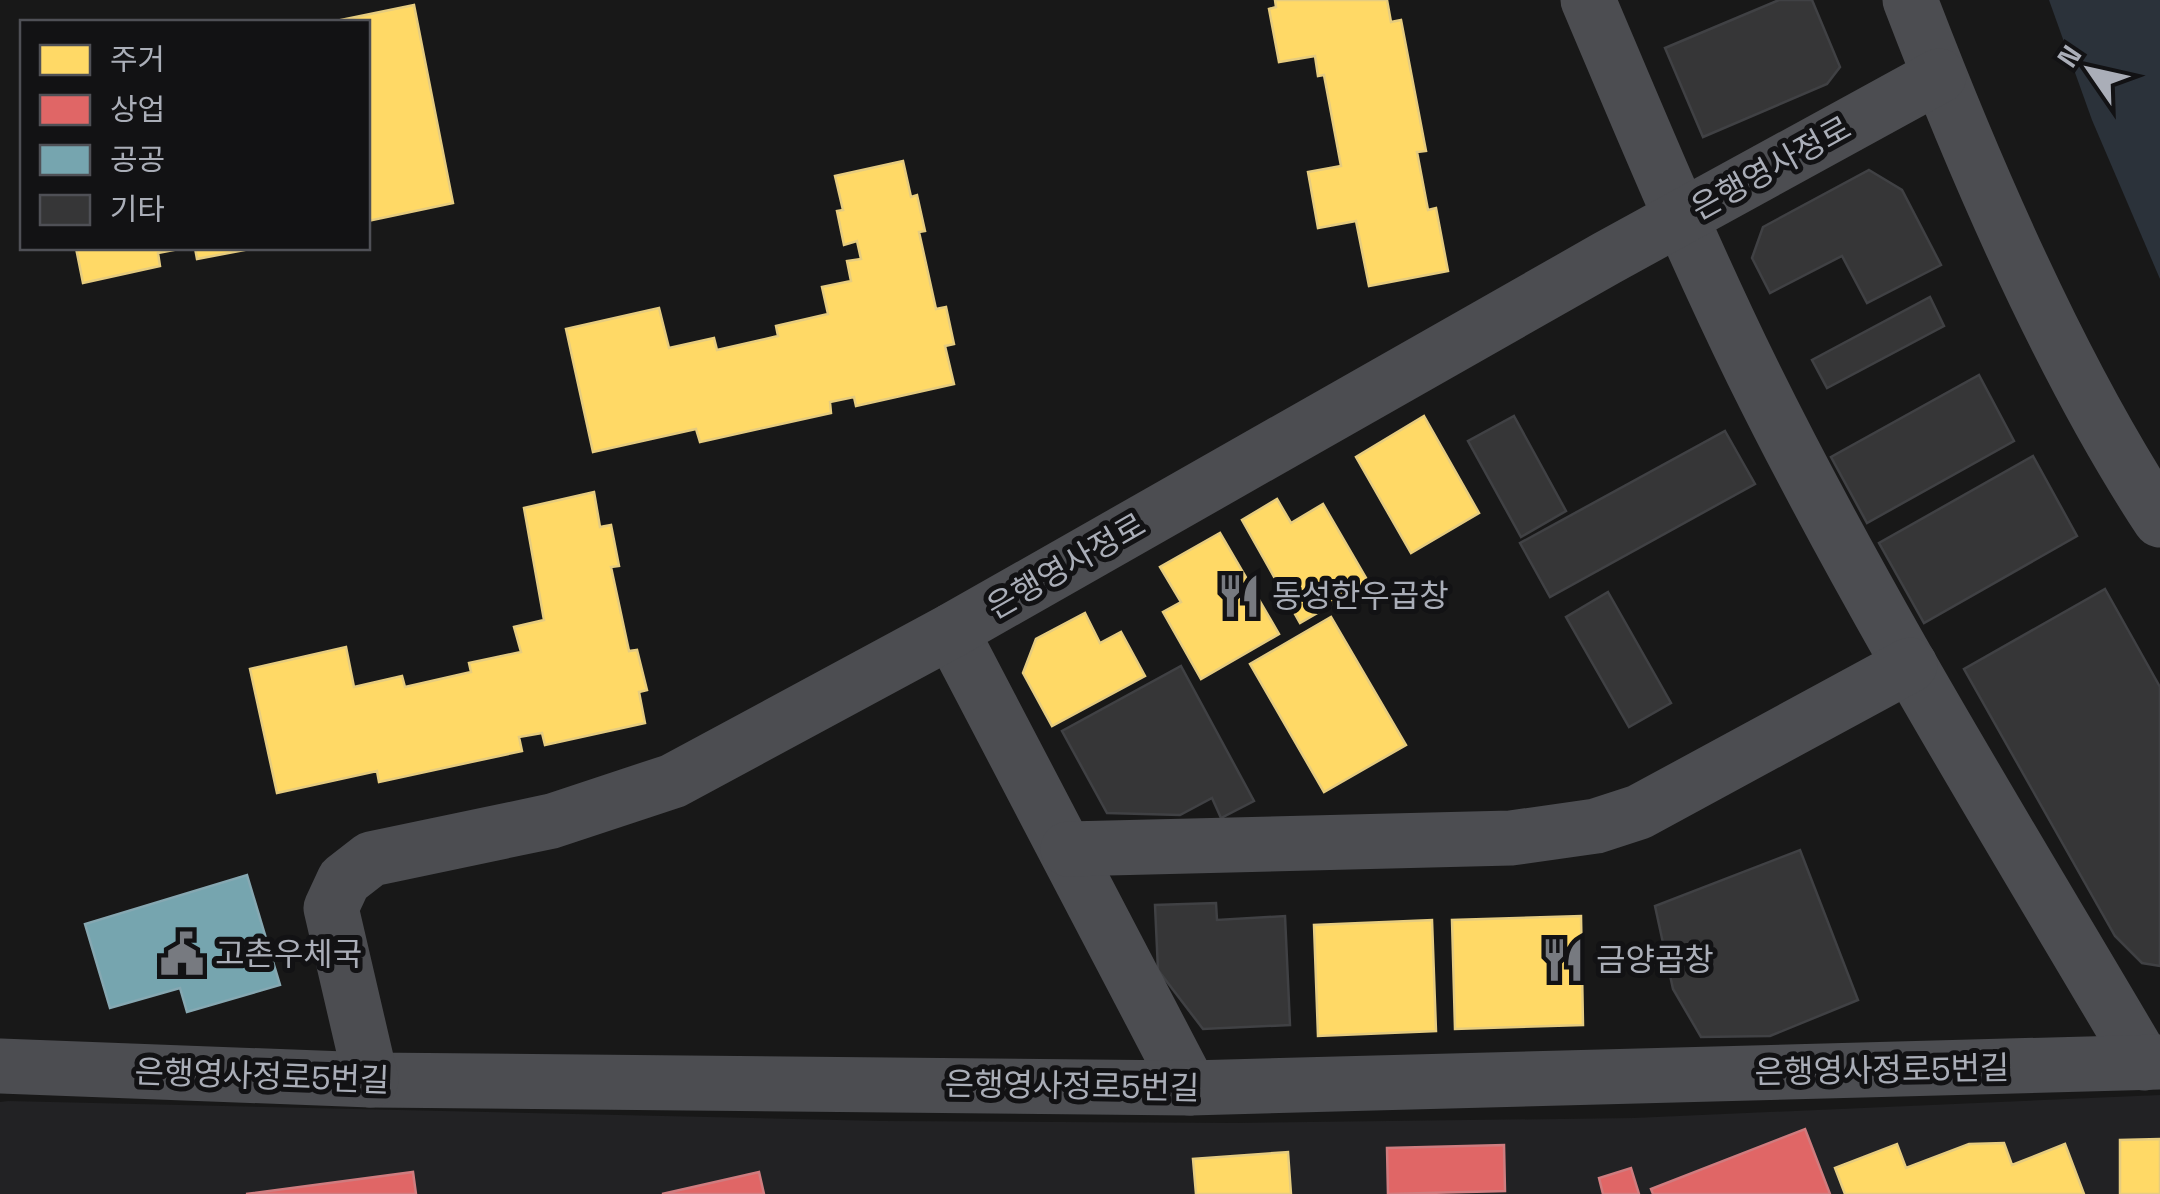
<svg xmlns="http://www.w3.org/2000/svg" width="2160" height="1194" font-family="'Space Grotesk','Noto Sans KR',sans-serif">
<rect width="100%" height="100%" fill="#181818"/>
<path fill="#222224" d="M 2160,1095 L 2160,1194 L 0,1194 L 0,1102 L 8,1101 L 882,1121 L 1235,1123 L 1634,1118 Z"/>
<path fill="#2b323a" d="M 2049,0 L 2160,0 L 2160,279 L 2092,120 Z"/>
<g fill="#ffd966" stroke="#e6cc7f" stroke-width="2.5">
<path d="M 1275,0 L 1387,0 L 1391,22 L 1401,20 L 1426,151 L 1417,152 L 1428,210 L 1436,208 L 1448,271 L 1369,286 L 1356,221 L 1318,228 L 1308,172 L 1341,166 L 1324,75 L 1318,76 L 1315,56 L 1279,62 L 1269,9 L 1276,7 Z"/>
<path d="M 414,5 L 453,203 L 368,221 L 368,22 L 336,21 Z"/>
<path d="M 903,161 L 911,197 L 917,195 L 925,231 L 919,232 L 936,309 L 946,307 L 954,344 L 945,346 L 954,384 L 856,406 L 854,397 L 830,402 L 831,413 L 700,442 L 696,429 L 593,452 L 566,329 L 659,308 L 669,348 L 714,338 L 717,350 L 778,336 L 776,326 L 828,314 L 822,287 L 851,281 L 847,261 L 861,259 L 857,241 L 844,245 L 837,211 L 843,210 L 835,176 Z"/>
<path d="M 76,248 L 184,248 L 158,253 L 160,266 L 83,283 Z"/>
<path d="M 195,248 L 255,248 L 197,259 Z"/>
<path d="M 1424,416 L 1479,513 L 1411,553 L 1356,457 Z"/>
<path d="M 594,492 L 600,527 L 611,525 L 619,566 L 611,567 L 629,651 L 637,650 L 647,690 L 639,692 L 645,723 L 545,745 L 542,733 L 519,737 L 522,751 L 379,782 L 377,771 L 277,793 L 250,669 L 346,647 L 354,687 L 402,676 L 405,687 L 471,672 L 469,663 L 521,652 L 514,627 L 544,620 L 524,508 Z"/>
<path d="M 1277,499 L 1291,523 L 1323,504 L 1369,583 L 1300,623 L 1242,520 Z"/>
<path d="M 1220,533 L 1279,634 L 1201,679 L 1163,612 L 1181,602 L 1160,567 Z"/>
<path d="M 1085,613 L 1100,643 L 1121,632 L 1145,676 L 1052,726 L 1023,673 L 1036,639 Z"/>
<path d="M 1331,617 L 1406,745 L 1324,792 L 1250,664 Z"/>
<path d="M 1581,916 L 1583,1025 L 1455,1029 L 1452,920 Z"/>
<path d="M 1432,920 L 1436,1031 L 1318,1036 L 1314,925 Z"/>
<path d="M 2160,1139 L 2160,1194 L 2120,1194 L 2120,1140 Z"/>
<path d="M 2004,1143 L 2012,1165 L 2065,1144 L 2084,1194 L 1845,1194 L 1835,1168 L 1897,1144 L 1906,1168 L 1969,1144 Z"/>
<path d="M 1288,1152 L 1291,1194 L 1196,1194 L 1193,1159 Z"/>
</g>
<g fill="#e06666" stroke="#d07c7f" stroke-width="2.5">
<path d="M 1805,1129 L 1830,1194 L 1653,1194 L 1651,1189 Z"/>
<path d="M 1504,1145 L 1505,1191 L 1388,1194 L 1387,1148 Z"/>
<path d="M 1631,1168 L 1639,1194 L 1603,1194 L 1599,1178 Z"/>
<path d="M 413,1172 L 416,1194 L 246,1194 Z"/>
<path d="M 759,1172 L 764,1194 L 662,1194 Z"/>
</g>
<path fill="#76a5af" stroke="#86a8b2" stroke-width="2.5" d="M 247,875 L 280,985 L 187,1012 L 180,988 L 110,1008 L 85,924 Z"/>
<g fill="#363637" stroke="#404144" stroke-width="2.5">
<path d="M 1779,0 L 1812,0 L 1840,67 L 1827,84 L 1703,137 L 1665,48 Z"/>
<path d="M 1869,170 L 1902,190 L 1941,265 L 1867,303 L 1842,256 L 1770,293 L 1752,258 L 1763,227 Z"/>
<path d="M 1930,297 L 1944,326 L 1827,388 L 1812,360 Z"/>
<path d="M 1979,375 L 2014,441 L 1867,523 L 1831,457 Z"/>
<path d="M 1514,416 L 1566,511 L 1521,537 L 1468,441 Z"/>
<path d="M 1725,431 L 1755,484 L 1550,597 L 1520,543 Z"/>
<path d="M 2033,456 L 2077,536 L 1924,623 L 1879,543 Z"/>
<path d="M 2105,589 L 2160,687 L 2160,966 L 2142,963 L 2115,936 L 1964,669 Z"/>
<path d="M 1608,592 L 1671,703 L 1629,727 L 1566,617 Z"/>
<path d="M 1181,666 L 1254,801 L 1221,818 L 1212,798 L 1180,815 L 1107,813 L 1062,731 Z"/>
<path d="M 1800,850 L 1858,1000 L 1770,1036 L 1701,1037 L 1673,989 L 1655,906 Z"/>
<path d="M 1216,903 L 1217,920 L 1285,916 L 1290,1025 L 1203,1029 L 1158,970 L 1155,905 Z"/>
</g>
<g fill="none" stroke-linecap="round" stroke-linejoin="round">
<g stroke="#4c4d51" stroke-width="55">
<path d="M 1588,0 C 1641,125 1693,251 1753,373 C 1870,610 2010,835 2144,1063"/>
<path d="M 1910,0 C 1975,170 2060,368 2160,520"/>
<path d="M 951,631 L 1190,1088"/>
<path d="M 1068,849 L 1511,838 L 1596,826 L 1639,812 L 1910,665"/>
<path d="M 0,1066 L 371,1080 L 1190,1088 L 2160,1062"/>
<path d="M 371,1080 L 331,908 L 344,880 L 371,859 L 552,821 L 673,781 L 951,631 L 1607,258 L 1939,76"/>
</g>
</g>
<defs>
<g id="restaurant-bare" transform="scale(3.45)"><path d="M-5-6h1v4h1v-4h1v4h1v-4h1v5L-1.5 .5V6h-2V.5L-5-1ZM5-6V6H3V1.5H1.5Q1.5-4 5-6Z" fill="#777a80" stroke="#121214" stroke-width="2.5" paint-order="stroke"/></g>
<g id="civic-bare" transform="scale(3.45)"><path d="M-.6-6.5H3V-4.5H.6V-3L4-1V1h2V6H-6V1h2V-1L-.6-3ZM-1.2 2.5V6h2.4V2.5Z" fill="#777a80" stroke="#121214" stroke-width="2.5" paint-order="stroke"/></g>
</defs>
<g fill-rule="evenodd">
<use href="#restaurant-bare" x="1239" y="596"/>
<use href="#civic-bare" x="182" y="954"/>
<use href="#restaurant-bare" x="1563" y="960"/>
</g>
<g text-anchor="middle" stroke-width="10" stroke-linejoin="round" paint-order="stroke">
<g font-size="32" fill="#aaaeb8" stroke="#121214">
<text transform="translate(1771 168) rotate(-29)" y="11">은행영사정로</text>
<text transform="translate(1066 566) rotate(-30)" y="11">은행영사정로</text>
<text transform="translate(1882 1070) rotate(-1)" y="11">은행영사정로5번길</text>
<text transform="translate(262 1076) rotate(2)" y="11">은행영사정로5번길</text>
<text transform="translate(1072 1086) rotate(1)" y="11">은행영사정로5번길</text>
</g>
<g font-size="32" fill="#aaaeb8" stroke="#121214" text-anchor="start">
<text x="1272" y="607">동성한우곱창</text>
<text x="215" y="965">고촌우체국</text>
<text x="1596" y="971">금양곱창</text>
</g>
</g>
<rect x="20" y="20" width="350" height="230" fill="#121214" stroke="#4f5056" stroke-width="2.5"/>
<rect x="40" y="45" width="50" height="30" fill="#ffd966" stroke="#4f5056" stroke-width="2.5"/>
<text x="110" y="70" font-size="30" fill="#aaaeb8">주거</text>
<rect x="40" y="95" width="50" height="30" fill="#e06666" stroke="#4f5056" stroke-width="2.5"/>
<text x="110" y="120" font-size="30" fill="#aaaeb8">상업</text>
<rect x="40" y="145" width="50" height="30" fill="#76a5af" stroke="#4f5056" stroke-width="2.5"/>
<text x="110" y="170" font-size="30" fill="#aaaeb8">공공</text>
<rect x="40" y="195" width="50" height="30" fill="#363637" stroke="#4f5056" stroke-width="2.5"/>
<text x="110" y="220" font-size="30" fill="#aaaeb8">기타</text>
<g transform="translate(2090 70) rotate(304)" stroke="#121214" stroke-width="8" paint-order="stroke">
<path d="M0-8L18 38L0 25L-18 38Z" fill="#aaaeb8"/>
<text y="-15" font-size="28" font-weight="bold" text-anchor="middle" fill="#aaaeb8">N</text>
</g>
</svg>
